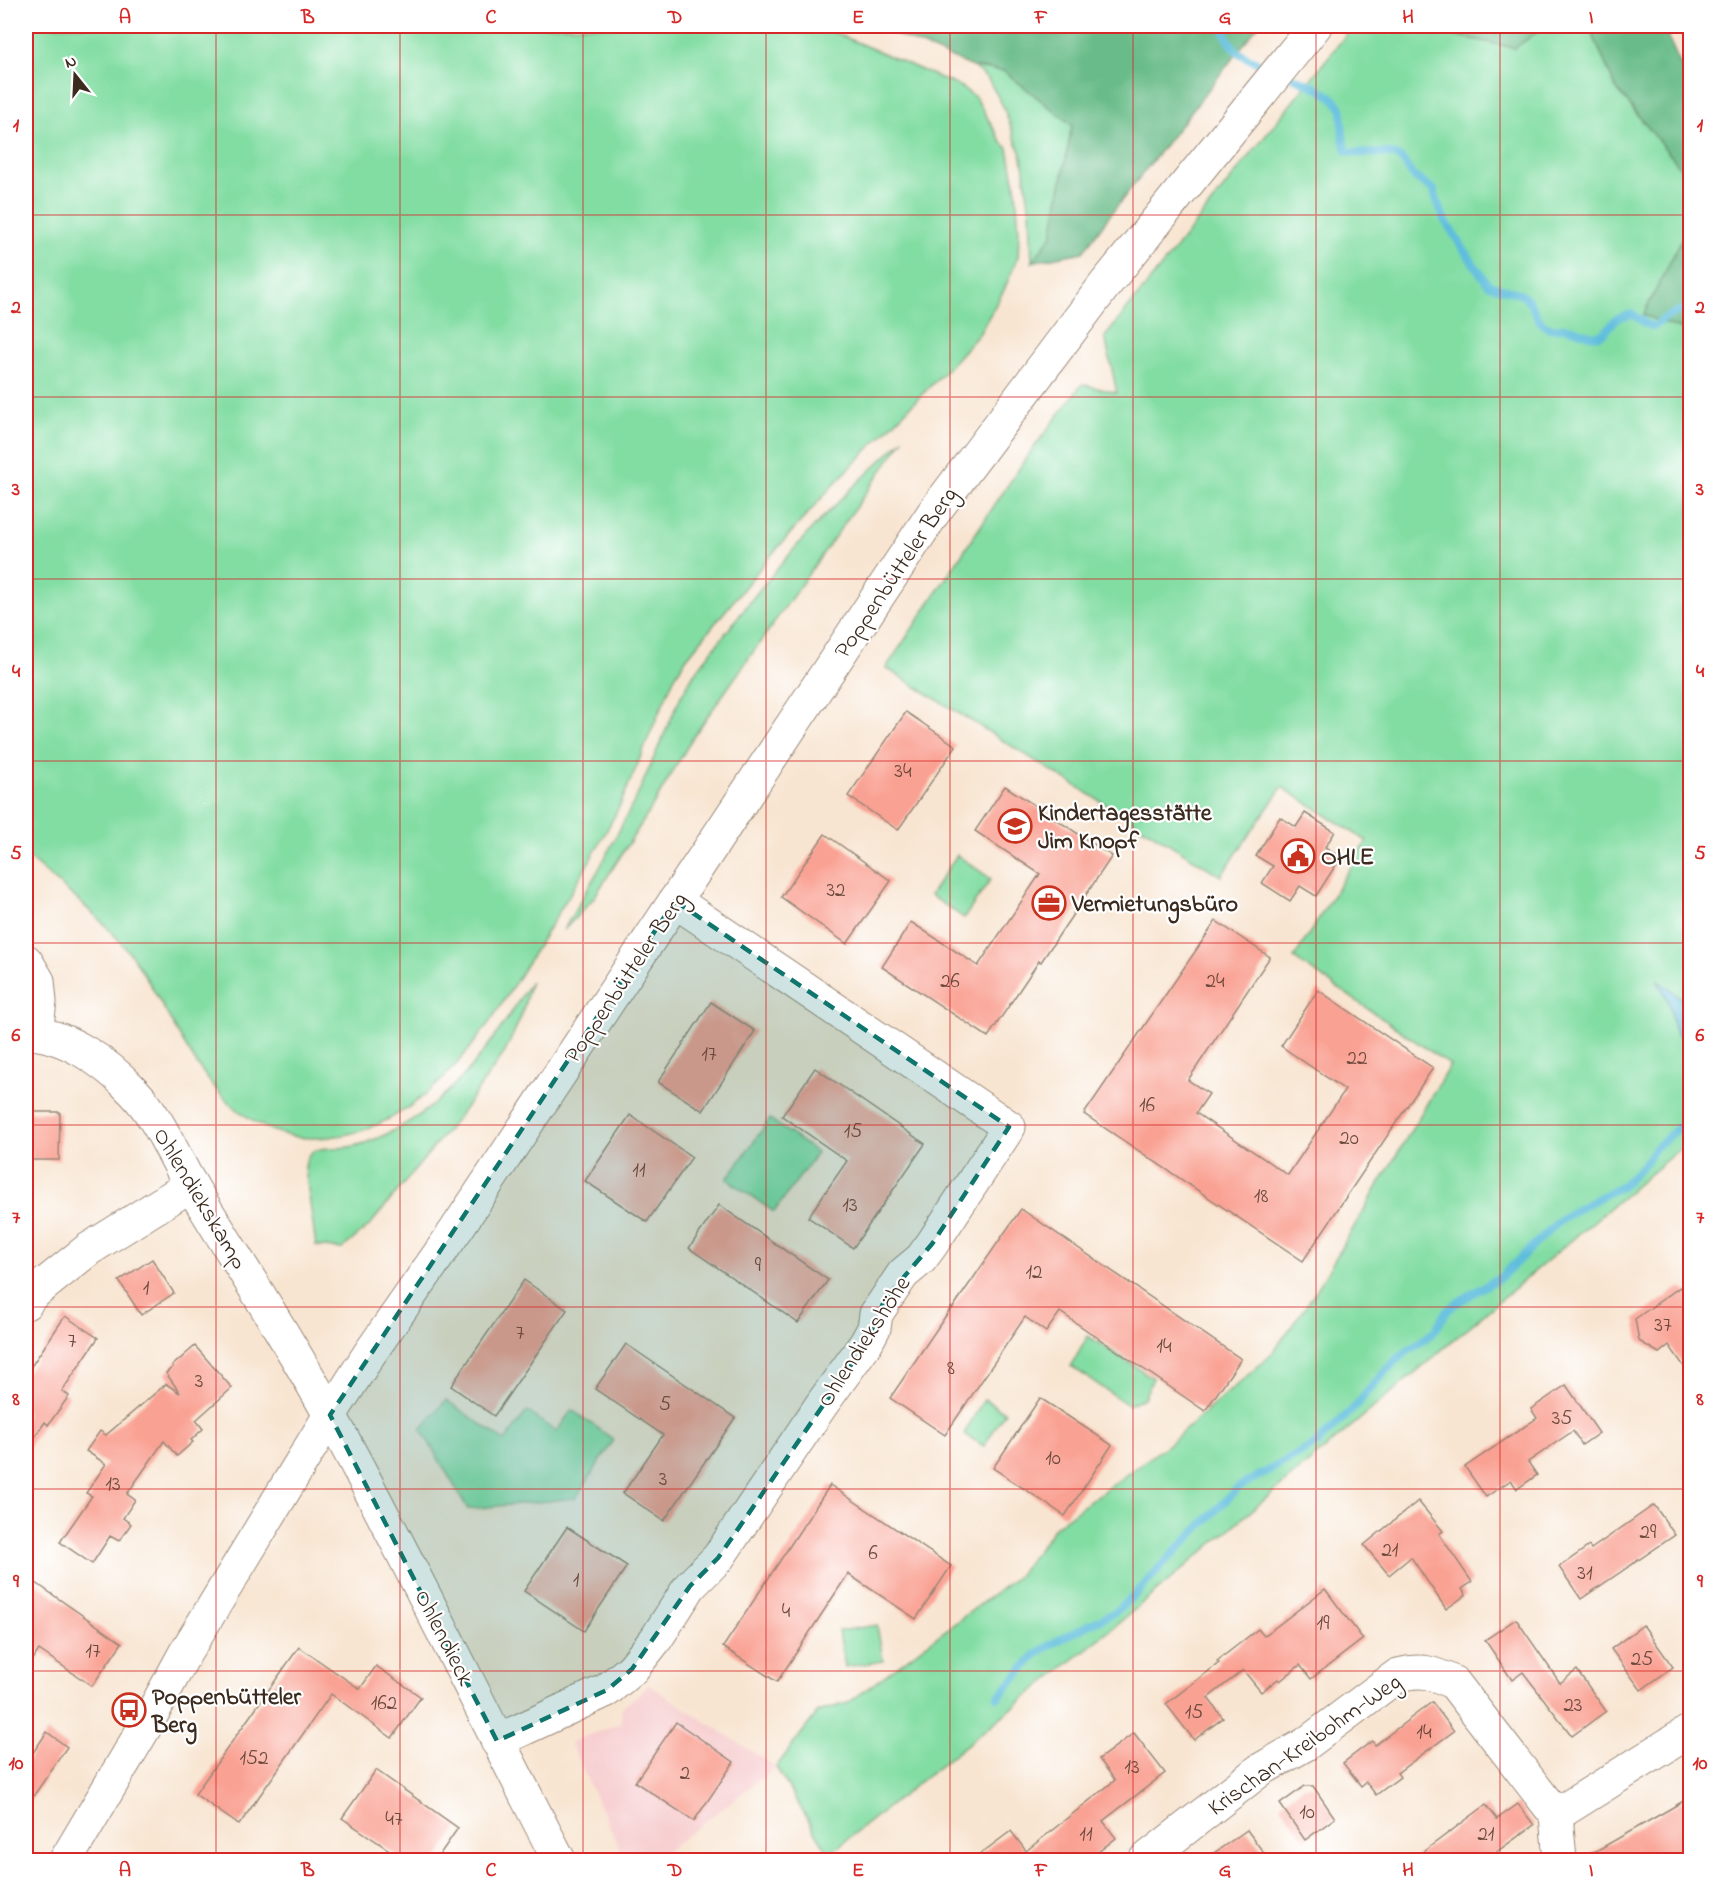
<svg xmlns="http://www.w3.org/2000/svg" width="1716" height="1886" font-family="'Indie Flower',sans-serif">
<rect width="100%" height="100%" fill="#fff"/>
<filter id="ink" filterUnits="userSpaceOnUse"><feTurbulence type="fractalNoise" baseFrequency=".0167" numOctaves="2"/><feDisplacementMap in="SourceGraphic" scale="12" xChannelSelector="R" yChannelSelector="G"/><feConvolveMatrix kernelMatrix="1 2 1 2 8 2 1 2 1" color-interpolation-filters="sRGB"/></filter>
<filter id="wash" filterUnits="userSpaceOnUse"><feTurbulence type="fractalNoise" baseFrequency=".008" numOctaves="4" result="noise"/><feDisplacementMap in="SourceGraphic" scale="24" xChannelSelector="R" yChannelSelector="G"/><feGaussianBlur stdDeviation="1.35" result="paint"/><feColorMatrix in="noise" values="0 0 0 0 0 0 0 0 0 0 0 0 0 0 0 0 0 1.4 0 .05"/><feComposite in="paint" operator="in"/></filter>
<g filter="url(#wash)">
<rect width="100%" height="100%" fill="#f8e5d1"/>
<path fill="#f7cfd0" d="M 649,1685 L 776,1767 L 655,1860 L 629,1860 L 622,1853 L 606,1820 L 570,1742 L 621,1723 L 622,1708 Z"/>
<g fill="#82dda3" stroke="#5e8460" stroke-width="1.5">
<path d="M 26,26 L 334,26 L 337,28 L 351,26 L 819,26 L 961,87 L 976,98 L 1002,143 L 1008,148 L 1016,191 L 1019,233 L 1018,257 L 1004,290 L 979,334 L 949,367 L 834,484 L 766,561 L 686,659 L 674,678 C 661,708 648,738 636,768 C 629,783 624,797 617,811 C 593,858 564,904 536,949 C 489,1026 430,1127 330,1137 C 294,1141 268,1133 239,1111 C 193,1076 167,1006 134,959 C 105,919 63,888 26,856 Z"/>
<path d="M 1353,26 L 1410,26 L 1515,48 L 1545,26 L 1589,26 L 1616,88 L 1681,168 L 1690,197 L 1690,223 L 1643,315 L 1690,333 L 1690,1140 L 1114,1627 L 829,1854 L 776,1767 L 818,1712 L 848,1703 L 1018,1576 L 1057,1525 L 1170,1443 L 1271,1355 L 1313,1296 L 1450,1065 L 1294,958 L 1367,841 L 1282,787 L 1221,876 L 886,668 L 1026,458 L 1082,384 L 1117,393 L 1105,337 Z"/>
<path d="M 973,67 L 1004,71 L 1072,125 L 1052,236 L 1032,262 L 1030,212 L 1022,157 L 1003,106 L 988,79 Z"/>
<path d="M 904,439 L 693,737 L 649,812 L 593,899 L 563,931 L 598,871 L 637,796 L 681,696 L 694,674 L 760,589 L 807,534 L 853,487 Z"/>
<path d="M 957,855 L 991,879 L 964,918 L 930,895 Z"/>
<path d="M 531,981 L 521,1017 L 505,1052 L 459,1116 L 370,1225 L 342,1249 L 316,1246 L 305,1168 C 306,1161 306,1157 312,1152 C 321,1146 338,1149 349,1147 C 367,1144 384,1136 400,1127 C 457,1096 498,1036 531,981 Z"/>
<path d="M 770,1119 L 817,1153 L 774,1212 L 727,1179 Z"/>
<path d="M 1088,1336 L 1153,1378 L 1144,1398 L 1128,1405 L 1071,1366 Z"/>
<path d="M 984,1399 L 1005,1412 L 984,1446 L 964,1434 Z"/>
<path d="M 446,1400 L 505,1441 L 527,1411 L 556,1432 L 572,1410 L 614,1440 L 576,1498 L 468,1509 L 421,1429 Z"/>
<path d="M 877,1625 L 883,1661 L 845,1667 L 839,1631 Z"/>
</g>
<g fill="#69bc89" stroke="#527354" stroke-width="1.5">
<path d="M 876,26 L 1258,26 L 1107,219 L 1083,252 L 1032,262 L 1052,235 L 1072,125 L 1004,71 L 973,67 Z"/>
<path d="M 1410,26 L 1545,26 L 1515,48 Z"/>
<path d="M 1589,26 L 1663,26 L 1680,64 L 1690,81 L 1690,197 L 1681,168 L 1616,88 Z"/>
<path d="M 1690,223 L 1690,333 L 1643,315 Z"/>
</g>
<path fill="#5fbddd" stroke="#4d747e" stroke-width="1.5" d="M 1658,981 L 1690,1004 L 1690,1043 C 1666,1033 1675,1015 1667,998 C 1664,992 1660,988 1658,981 Z"/>
<g fill="none" stroke-linecap="round" stroke-linejoin="round">
<g stroke="#5fbddd" stroke-width="8">
<path d="M 1222,26 C 1234,56 1242,56 1271,68"/>
<path d="M 1285,74 C 1301,81 1341,94 1342,113 C 1343,127 1341,138 1347,151 C 1363,157 1379,150 1395,155 C 1403,158 1406,166 1411,173 C 1417,181 1426,184 1434,190 C 1439,220 1470,257 1487,283 C 1498,292 1516,288 1526,298 C 1534,305 1535,318 1544,325 C 1551,331 1558,327 1566,328 C 1578,328 1590,340 1602,334 C 1609,331 1612,321 1618,318 C 1622,316 1628,316 1632,314 C 1639,318 1645,325 1653,327 C 1665,317 1675,311 1690,310"/>
<path d="M 998,1697 L 1037,1653 L 1057,1641 L 1115,1612 L 1135,1595 L 1162,1565 L 1239,1487 L 1316,1444 L 1355,1407 L 1374,1384 L 1398,1358 L 1430,1335 L 1436,1329 L 1445,1313 L 1455,1304 L 1502,1276 L 1556,1224 L 1572,1212 L 1623,1185 L 1645,1163 L 1655,1148 L 1690,1118"/>
</g>
</g>
<g id="blocks">
<g fill="#f9a193">
<path d="M 906,712 L 956,746 L 898,830 L 848,796 Z"/>
<path d="M 1005,786 L 1112,856 L 1041,962 L 1039,961 L 988,1037 L 882,967 L 911,922 L 978,966 L 1040,874 L 975,831 Z"/>
<path d="M 1305,813 L 1335,832 L 1325,847 L 1341,857 L 1316,896 L 1300,886 L 1290,901 L 1262,883 L 1273,866 L 1256,856 L 1280,817 L 1296,827 Z"/>
<path d="M 825,834 L 891,881 L 847,944 L 781,897 Z"/>
<path d="M 1216,921 L 1270,957 L 1188,1080 L 1209,1094 L 1196,1113 L 1288,1175 L 1345,1090 L 1281,1046 L 1318,990 L 1433,1068 L 1303,1261 L 1084,1114 Z"/>
<path d="M 711,1002 L 755,1031 L 703,1111 L 658,1082 Z"/>
<path d="M 815,1068 L 925,1144 L 853,1248 L 808,1217 L 847,1161 L 782,1116 Z"/>
<path d="M 26,1112 L 60,1112 L 59,1160 L 31,1160 L 31,1148 L 26,1148 Z"/>
<path d="M 630,1115 L 692,1157 L 647,1222 L 585,1181 Z"/>
<path d="M 719,1205 L 828,1280 L 798,1323 L 689,1248 Z"/>
<path d="M 1021,1209 L 1241,1359 L 1205,1411 L 1060,1312 L 1046,1332 L 1025,1317 L 945,1435 L 890,1398 L 951,1308 L 952,1309 Z"/>
<path d="M 152,1259 L 174,1293 L 141,1315 L 119,1281 Z"/>
<path d="M 524,1280 L 567,1310 L 494,1416 L 451,1386 Z"/>
<path d="M 1680,1287 L 1690,1294 L 1690,1375 L 1669,1345 L 1659,1353 L 1639,1341 L 1635,1319 Z"/>
<path d="M 65,1316 L 98,1338 L 62,1391 L 69,1396 L 48,1425 L 45,1422 L 26,1450 L 26,1374 Z"/>
<path d="M 626,1344 L 735,1418 L 664,1521 L 623,1493 L 663,1435 L 595,1389 Z"/>
<path d="M 195,1346 L 232,1388 L 196,1420 L 203,1429 L 191,1440 L 193,1442 L 177,1456 L 164,1441 L 127,1494 L 135,1500 L 123,1518 L 131,1524 L 119,1541 L 110,1536 L 92,1564 L 60,1542 L 92,1496 L 86,1493 L 106,1464 L 86,1451 L 100,1431 L 106,1435 L 166,1384 L 180,1393 L 166,1373 L 173,1367 L 172,1366 Z"/>
<path d="M 1566,1385 L 1599,1433 L 1582,1445 L 1573,1431 L 1528,1462 L 1537,1475 L 1517,1489 L 1511,1480 L 1486,1497 L 1465,1467 L 1537,1418 L 1531,1409 Z"/>
<path d="M 1040,1398 L 1112,1445 L 1065,1516 L 993,1468 Z"/>
<path d="M 830,1485 L 951,1566 L 916,1619 L 848,1574 L 777,1682 L 723,1647 Z"/>
<path d="M 1418,1501 L 1443,1531 L 1439,1534 L 1472,1582 L 1462,1589 L 1466,1595 L 1446,1609 L 1411,1557 L 1389,1575 L 1364,1545 Z"/>
<path d="M 1654,1505 L 1675,1535 L 1581,1599 L 1559,1567 L 1589,1546 L 1591,1549 Z"/>
<path d="M 567,1527 L 627,1566 L 584,1631 L 524,1591 Z"/>
<path d="M 26,1576 L 122,1643 L 92,1686 L 39,1650 L 26,1670 Z"/>
<path d="M 1325,1589 L 1363,1639 L 1311,1679 L 1300,1665 L 1280,1681 L 1278,1679 L 1261,1692 L 1243,1670 L 1208,1698 L 1223,1718 L 1194,1740 L 1166,1704 L 1219,1663 L 1217,1661 L 1258,1629 L 1264,1636 Z"/>
<path d="M 1516,1619 L 1560,1683 L 1577,1670 L 1606,1711 L 1572,1736 L 1523,1672 L 1512,1680 L 1485,1640 Z"/>
<path d="M 1643,1625 L 1673,1667 L 1641,1690 L 1611,1649 Z"/>
<path d="M 299,1647 L 360,1689 L 376,1666 L 421,1697 L 392,1738 L 331,1694 L 239,1825 L 195,1794 Z"/>
<path d="M 1432,1702 L 1454,1731 L 1397,1773 L 1400,1777 L 1376,1795 L 1366,1782 L 1361,1786 L 1343,1763 L 1372,1741 L 1375,1745 Z"/>
<path d="M 676,1722 L 734,1762 L 694,1821 L 635,1782 Z"/>
<path d="M 47,1732 L 67,1747 L 26,1807 L 26,1763 Z"/>
<path d="M 1134,1733 L 1165,1773 L 1103,1821 L 1116,1838 L 1088,1860 L 972,1860 L 1011,1831 L 1026,1851 L 1115,1780 L 1099,1759 Z"/>
<path d="M 376,1770 L 458,1828 L 436,1860 L 404,1860 L 342,1818 Z"/>
<path d="M 1305,1786 L 1313,1786 L 1335,1818 L 1305,1840 L 1280,1804 Z"/>
<path d="M 1690,1797 L 1690,1860 L 1580,1860 L 1668,1810 Z"/>
<path d="M 1518,1804 L 1534,1825 L 1485,1860 L 1412,1860 L 1486,1805 L 1497,1819 Z"/>
<path d="M 1247,1830 L 1269,1860 L 1204,1860 Z"/>
</g>
</g>
</g>
<g filter="url(#ink)">
<use href="#blocks" fill-opacity="0" stroke="#9a8878" stroke-width="1.5"/>
<g fill="none" stroke-linecap="round" stroke-linejoin="round">
<g stroke="#9a8878" stroke-width="35">
<g id="minor">
<path d="M 26,961 L 38,981 L 40,1002 L 36,1033"/>
<path d="M 26,1033 C 65,1033 108,1064 134,1092 C 156,1115 169,1145 184,1173 C 197,1196 212,1219 226,1242 C 262,1299 297,1356 330,1415 C 410,1562 482,1712 559,1860"/>
<path d="M 26,1303 L 29,1297 L 89,1249 L 191,1185"/>
<path d="M 497,1741 L 607,1690 L 632,1669 L 656,1639 L 690,1586 L 718,1558 L 822,1404 L 866,1343 L 874,1328 L 876,1314 L 903,1274 L 921,1259 L 932,1244 L 1009,1127 L 675,901"/>
<path d="M 1145,1860 L 1260,1770 L 1306,1744 L 1398,1675 C 1423,1669 1431,1672 1454,1683 L 1556,1815"/>
<path d="M 1560,1860 L 1556,1815 L 1690,1731"/>
</g>
</g>
<g stroke="#9a8878" stroke-width="35">
<path id="major" d="M 66,1860 L 146,1725 L 184,1655 L 330,1415 L 370,1353 L 456,1230 L 934,512 L 1104,286 L 1315,26"/>
</g>
<use href="#minor" stroke="#fff" stroke-width="33"/>
<use href="#major" stroke="#fff" stroke-width="33"/>
</g>
</g>
<path fill="#0f766e" fill-opacity="0.2" stroke="#0f766e" stroke-width="4.5" stroke-dasharray="12 8" stroke-linejoin="round" d="M 675,901 L 1009,1127 L 932,1244 L 885,1299 L 866,1343 L 718,1558 L 690,1586 L 632,1669 L 607,1690 L 497,1741 L 330,1415 Z"/>
<path fill="none" stroke="#d62828" stroke-width="1.5" stroke-opacity="0.55" d="M 216,26 L 216,1860M 400,26 L 400,1860M 583,26 L 583,1860M 766,26 L 766,1860M 950,26 L 950,1860M 1133,26 L 1133,1860M 1316,26 L 1316,1860M 1500,26 L 1500,1860M 26,215 L 1690,215M 26,397 L 1690,397M 26,579 L 1690,579M 26,761 L 1690,761M 26,943 L 1690,943M 26,1125 L 1690,1125M 26,1307 L 1690,1307M 26,1489 L 1690,1489M 26,1671 L 1690,1671"/>
<defs>
<g id="school-ring" transform="scale(1.725)"><circle r="9.5" fill="#fff" stroke="#c8321e" stroke-width="1.5"/><path d="M0-5L7-2L0 1L-7-2ZM-4 1L0 2.5L4 1V4Q0 6-4 4Z" fill="#c8321e"/></g>
<g id="civic-ring" transform="scale(1.725)"><circle r="9.5" fill="#fff" stroke="#c8321e" stroke-width="1.5"/><path d="M-.6-6.5H3V-4.5H.6V-3L4-1V1h2V6H-6V1h2V-1L-.6-3ZM-1.2 2.5V6h2.4V2.5Z" fill="#c8321e"/></g>
<g id="office-ring" transform="scale(1.725)"><circle r="9.5" fill="#fff" stroke="#c8321e" stroke-width="1.5"/><path d="M-6-3h4V-5.5h4V-3h4V5H-6ZM-1-4.5V-3h2v-1.5ZM-6 0V1H6V0Z" fill="#c8321e"/></g>
<g id="bus-ring" transform="scale(1.725)"><circle r="9.5" fill="#fff" stroke="#c8321e" stroke-width="1.5"/><path d="M-5-6H5V4H4V6H2V4H-2V6H-4V4H-5ZM-3.5-4V0h7V-4ZM-3.5 1.2v1.5H-2V1.2ZM2 1.2v1.5H3.5V1.2Z" fill="#c8321e"/></g>
</defs>
<g fill-rule="evenodd">
<use href="#school-ring" x="1015" y="826"/>
<use href="#civic-ring" x="1298" y="856"/>
<use href="#office-ring" x="1049" y="903"/>
<use href="#bus-ring" x="129" y="1710"/>
</g>
<g text-anchor="middle" stroke-width="4.5" stroke-linejoin="round" paint-order="stroke">
<g font-size="21" fill="#6a483b">
<text x="903" y="777">34</text>
<text x="836" y="896">32</text>
<text x="950" y="987">26</text>
<text x="1215" y="987">24</text>
<text x="709" y="1060">17</text>
<text x="1357" y="1064">22</text>
<text x="1147" y="1111">16</text>
<text x="853" y="1137">15</text>
<text x="1349" y="1144">20</text>
<text x="639" y="1176">11</text>
<text x="1261" y="1202">18</text>
<text x="850" y="1211">13</text>
<text x="758" y="1271">9</text>
<text x="1034" y="1278">12</text>
<text x="146" y="1294">1</text>
<text x="1663" y="1331">37</text>
<text x="520" y="1339">7</text>
<text x="72" y="1347">7</text>
<text x="1164" y="1352">14</text>
<text x="951" y="1374">8</text>
<text x="199" y="1387">3</text>
<text x="665" y="1410">5</text>
<text x="1562" y="1424">35</text>
<text x="1053" y="1464">10</text>
<text x="663" y="1485">3</text>
<text x="113" y="1490">13</text>
<text x="1648" y="1538">29</text>
<text x="1390" y="1556">21</text>
<text x="873" y="1559">6</text>
<text x="1585" y="1579">31</text>
<text x="576" y="1586">1</text>
<text x="786" y="1617">4</text>
<text x="1323" y="1629">19</text>
<text x="93" y="1657">17</text>
<text x="1642" y="1665">25</text>
<text x="384" y="1709">162</text>
<text x="1573" y="1711">23</text>
<text x="1194" y="1718">15</text>
<text x="1424" y="1738">14</text>
<text x="254" y="1764">152</text>
<text x="1132" y="1773">13</text>
<text x="685" y="1779">2</text>
<text x="1307" y="1818">10</text>
<text x="394" y="1825">47</text>
<text x="1086" y="1840">11</text>
<text x="1486" y="1840">21</text>
</g>
<g font-size="24" fill="#3b2a1e" stroke="#fff">
<text transform="translate(895 572) rotate(-56)" y="8">Poppenbütteler Berg</text>
<text transform="translate(625 977) rotate(-56)" y="8">Poppenbütteler Berg</text>
<text transform="translate(201 1198) rotate(59)" y="8">Ohlendiekskamp</text>
<text transform="translate(863 1341) rotate(-57)" y="8">Ohlendiekshöhe</text>
<text transform="translate(445 1637) rotate(63)" y="8">Ohlendieck</text>
<text transform="translate(1304 1744) rotate(-35)" y="8">Krischan-Kreibohm-Weg</text>
</g>
<g font-size="24" font-weight="bold" fill="#3b2a1e" stroke="#fff" text-anchor="start">
<text x="1038" y="820">Kindertagesstätte<tspan x="1038" dy="28">Jim Knopf</tspan></text>
<text x="1321" y="864">OHLE</text>
<text x="1072" y="911">Vermietungsbüro</text>
<text x="152" y="1704">Poppenbütteler<tspan x="152" dy="28">Berg</tspan></text>
</g>
</g>
<rect width="1716" height="1886" fill="none" stroke="#fff" stroke-width="66"/>
<g transform="translate(75 75) rotate(342)" stroke="#ffffff" stroke-width="4.5" paint-order="stroke">
<path d="M0-4.5L10 22L0 15L-10 22Z" fill="#3b2a1e"/>
<text y="-9" font-size="16" font-weight="bold" text-anchor="middle" fill="#3b2a1e">N</text>
</g>
<rect x="33" y="33" width="1650" height="1820" fill="none" stroke="#d62828" stroke-width="2"/>
<g font-size="20" text-anchor="middle" font-weight="bold" fill="#d62828">
<text x="125" y="23">A</text>
<text x="308" y="23">B</text>
<text x="491" y="23">C</text>
<text x="675" y="23">D</text>
<text x="858" y="23">E</text>
<text x="1041" y="23">F</text>
<text x="1225" y="23">G</text>
<text x="1408" y="23">H</text>
<text x="1591" y="23">I</text>
<text x="16" y="131">1</text>
<text x="1700" y="131">1</text>
<text x="16" y="313">2</text>
<text x="1700" y="313">2</text>
<text x="16" y="495">3</text>
<text x="1700" y="495">3</text>
<text x="16" y="677">4</text>
<text x="1700" y="677">4</text>
<text x="16" y="859">5</text>
<text x="1700" y="859">5</text>
<text x="16" y="1041">6</text>
<text x="1700" y="1041">6</text>
<text x="16" y="1223">7</text>
<text x="1700" y="1223">7</text>
<text x="16" y="1405">8</text>
<text x="1700" y="1405">8</text>
<text x="16" y="1587">9</text>
<text x="1700" y="1587">9</text>
<text x="16" y="1769">10</text>
<text x="1700" y="1769">10</text>
<text x="125" y="1876">A</text>
<text x="308" y="1876">B</text>
<text x="491" y="1876">C</text>
<text x="675" y="1876">D</text>
<text x="858" y="1876">E</text>
<text x="1041" y="1876">F</text>
<text x="1225" y="1876">G</text>
<text x="1408" y="1876">H</text>
<text x="1591" y="1876">I</text>
</g>
</svg>
